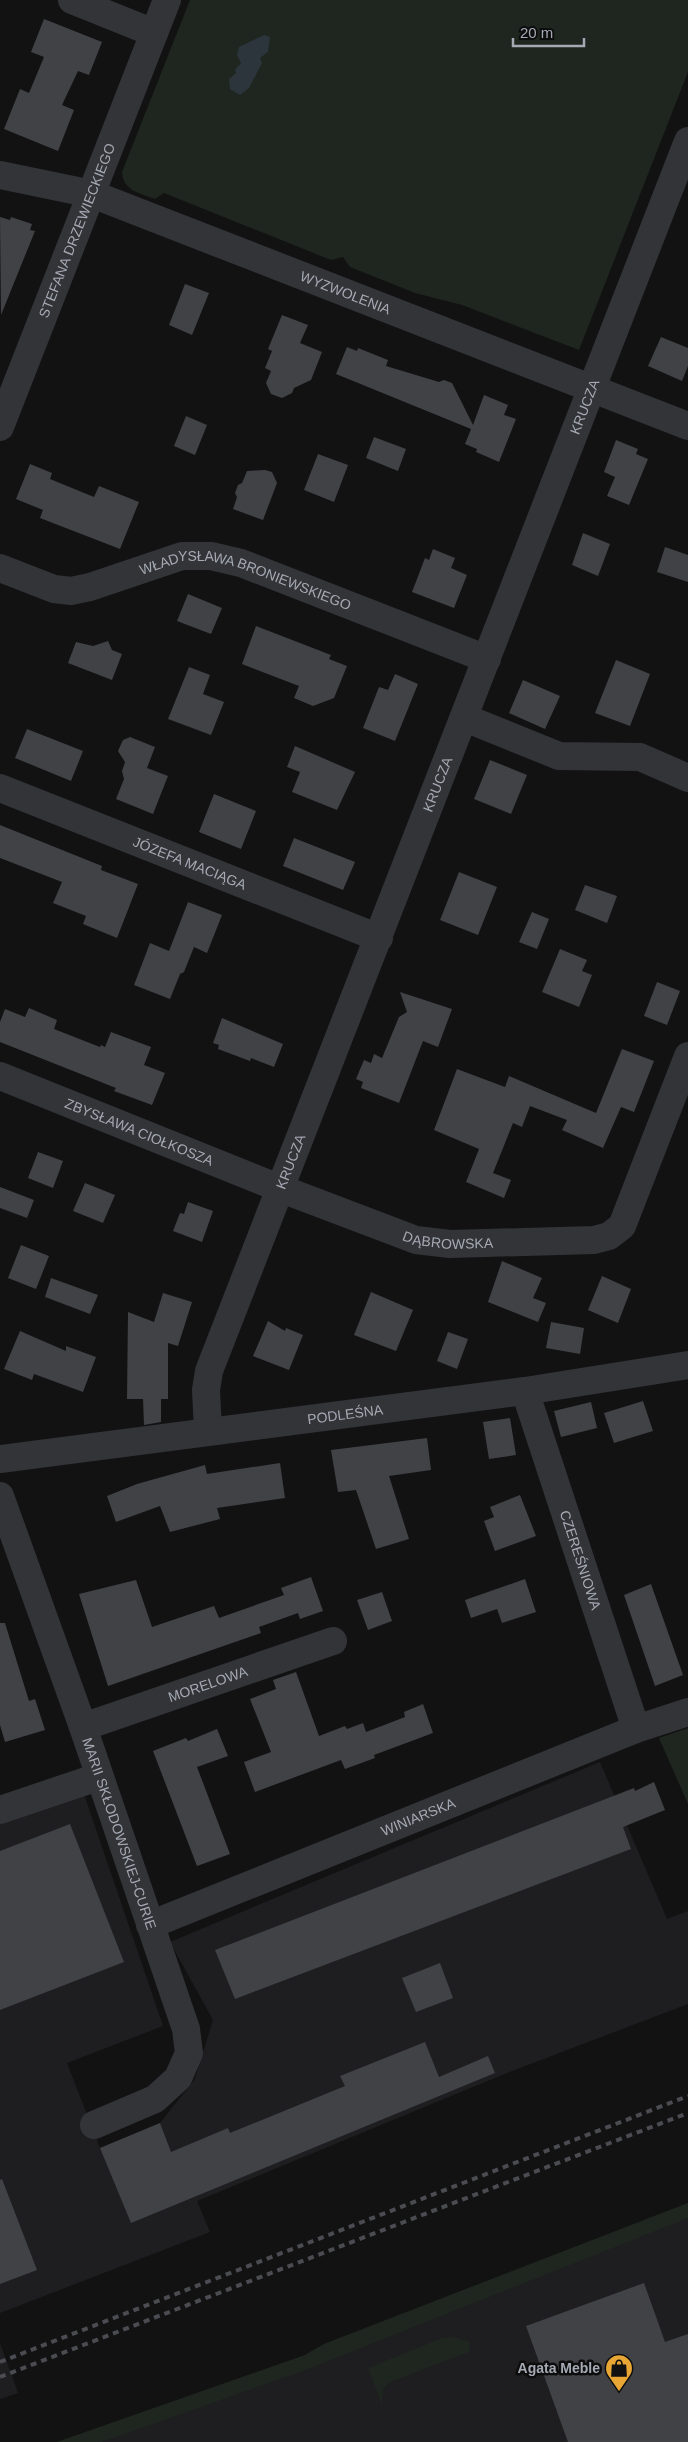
<svg xmlns="http://www.w3.org/2000/svg" width="688" height="2442" font-family="Helvetica,sans-serif">
<rect width="100%" height="100%" fill="#121213"/>
<g fill="#1e1e20">
<path d="M 600,1762 L 667,1919 L 688,1911 L 688,2004 L 512,2071 L 197,2201 L 210,2232 L 0,2313 L 0,1823 L 84,1794 L 163,2026 L 67,2063 L 100,2148 L 160,2123 L 195,2079 L 213,2020 L 170,1942 Z"/>
<path d="M 688,2203 L 688,2442 L 57,2442 L 305,2355 L 324,2344 Z"/>
<path d="M 0,2343 L 18,2393 L 0,2399 Z"/>
</g>
<g fill="#1e261f">
<path d="M 190,0 L 688,0 L 688,72 L 579,350 L 462,305 L 415,293 L 350,267 L 343,257 L 331,260 L 164,193 L 155,199 C 140,193 123,191 122,172 Z"/>
<path d="M 688,1728 L 688,1804 L 659,1738 Z"/>
<path d="M 688,2203 L 688,2218 L 303,2371 L 102,2442 L 57,2442 L 305,2355 L 324,2344 Z"/>
<path d="M 454,2337 L 470,2342 L 469,2352 L 390,2382 L 383,2389 L 382,2405 L 368,2368 L 442,2338 Z"/>
</g>
<path fill="#2c353b" d="M 264,35 L 270,37 L 268,52 L 260,58 L 262,63 L 249,88 L 240,95 L 230,89 L 229,79 L 236,73 L 235,70 L 241,63 L 237,55 L 239,47 Z"/>
<g fill="#414246">
<path d="M 44,19 L 102,42 L 89,75 L 78,71 L 62,105 L 74,110 L 58,151 L 4,129 L 20,89 L 29,93 L 44,57 L 31,52 Z"/>
<path d="M 0,217 L 10,220 L 11,217 L 32,224 L 30,230 L 35,231 L 1,315 Z"/>
<path d="M 185,284 L 209,293 L 192,335 L 169,325 Z"/>
<path d="M 282,315 L 308,325 L 300,343 L 322,352 L 311,380 L 294,388 L 292,393 L 282,398 L 271,394 L 266,383 L 271,371 L 265,368 L 272,351 L 268,349 Z"/>
<path d="M 661,337 L 688,348 L 688,366 L 682,381 L 648,366 Z"/>
<path d="M 347,347 L 357,351 L 358,348 L 388,360 L 386,366 L 439,382 L 444,380 L 452,383 L 473,425 L 484,395 L 508,405 L 504,415 L 516,419 L 499,462 L 476,452 L 477,449 L 465,444 L 471,429 L 336,374 Z"/>
<path d="M 186,416 L 207,425 L 195,455 L 174,446 Z"/>
<path d="M 374,437 L 406,449 L 398,471 L 366,458 Z"/>
<path d="M 616,440 L 638,449 L 636,454 L 648,459 L 629,505 L 607,496 L 615,477 L 604,472 Z"/>
<path d="M 318,454 L 348,465 L 334,502 L 304,490 Z"/>
<path d="M 30,464 L 52,473 L 50,479 L 94,497 L 99,486 L 139,502 L 120,549 L 40,518 L 43,510 L 16,499 Z"/>
<path d="M 265,470 L 272,472 L 277,483 L 263,520 L 233,509 L 237,497 L 235,493 L 238,485 L 242,483 L 247,471 Z"/>
<path d="M 583,533 L 610,544 L 598,576 L 572,565 Z"/>
<path d="M 665,547 L 688,555 L 688,582 L 657,572 Z"/>
<path d="M 433,549 L 455,558 L 451,568 L 467,575 L 454,608 L 412,592 L 425,558 L 429,560 Z"/>
<path d="M 188,594 L 222,608 L 211,634 L 177,621 Z"/>
<path d="M 256,626 L 331,655 L 329,659 L 347,666 L 334,698 L 313,706 L 294,698 L 299,686 L 242,664 Z"/>
<path d="M 108,641 L 112,650 L 122,654 L 112,680 L 68,663 L 76,642 L 93,646 Z"/>
<path d="M 616,660 L 650,674 L 630,726 L 595,713 Z"/>
<path d="M 189,667 L 210,675 L 203,694 L 224,702 L 211,735 L 168,719 Z"/>
<path d="M 395,674 L 418,684 L 395,741 L 363,728 L 379,687 L 388,690 Z"/>
<path d="M 523,680 L 560,696 L 545,729 L 509,713 Z"/>
<path d="M 27,729 L 83,751 L 71,781 L 15,758 Z"/>
<path d="M 130,737 L 155,747 L 147,768 L 168,776 L 153,814 L 116,799 L 124,779 L 122,771 L 125,762 L 118,751 L 123,740 Z"/>
<path d="M 295,746 L 355,772 L 337,810 L 292,792 L 300,772 L 287,767 Z"/>
<path d="M 490,760 L 527,775 L 511,814 L 474,799 Z"/>
<path d="M 214,794 L 256,811 L 241,849 L 199,832 Z"/>
<path d="M 0,825 L 102,866 L 101,870 L 138,884 L 117,938 L 83,924 L 86,916 L 53,903 L 62,882 L 0,858 Z"/>
<path d="M 294,838 L 355,862 L 343,890 L 283,866 Z"/>
<path d="M 459,872 L 497,887 L 478,935 L 440,920 Z"/>
<path d="M 585,885 L 617,896 L 607,923 L 575,910 Z"/>
<path d="M 188,902 L 222,915 L 207,953 L 194,947 L 184,972 L 180,974 L 170,999 L 134,985 L 150,943 L 169,951 Z"/>
<path d="M 532,912 L 549,919 L 537,949 L 519,942 Z"/>
<path d="M 560,949 L 587,960 L 582,971 L 592,975 L 579,1007 L 542,992 Z"/>
<path d="M 657,982 L 680,991 L 667,1025 L 644,1016 Z"/>
<path d="M 400,992 L 452,1009 L 438,1047 L 423,1041 L 399,1103 L 361,1088 L 363,1082 L 356,1079 L 364,1060 L 371,1063 L 374,1054 L 382,1058 L 399,1017 L 407,1012 Z"/>
<path d="M 29,1008 L 57,1020 L 54,1029 L 100,1047 L 101,1045 L 105,1047 L 111,1032 L 151,1047 L 144,1065 L 165,1073 L 152,1105 L 114,1091 L 116,1088 L 0,1042 L 0,1022 L 5,1009 L 25,1017 Z"/>
<path d="M 222,1018 L 283,1044 L 274,1067 L 251,1058 L 250,1061 L 218,1049 L 219,1045 L 213,1043 Z"/>
<path d="M 622,1049 L 654,1061 L 634,1112 L 621,1107 L 603,1148 L 562,1130 L 567,1120 L 530,1106 L 522,1127 L 513,1123 L 493,1173 L 511,1180 L 504,1198 L 466,1182 L 479,1149 L 434,1130 L 457,1069 L 505,1087 L 509,1076 L 596,1113 Z"/>
<path d="M 38,1152 L 63,1161 L 53,1188 L 28,1178 Z"/>
<path d="M 85,1183 L 115,1195 L 103,1223 L 73,1211 Z"/>
<path d="M 0,1187 L 34,1200 L 27,1218 L 0,1208 Z"/>
<path d="M 188,1202 L 213,1211 L 202,1242 L 173,1231 L 180,1213 L 184,1214 Z"/>
<path d="M 21,1245 L 49,1256 L 36,1289 L 8,1278 Z"/>
<path d="M 502,1261 L 542,1278 L 533,1298 L 546,1303 L 538,1322 L 488,1302 Z"/>
<path d="M 602,1276 L 631,1289 L 618,1323 L 588,1310 Z"/>
<path d="M 51,1278 L 98,1295 L 90,1314 L 45,1297 Z"/>
<path d="M 371,1292 L 413,1310 L 396,1351 L 354,1335 Z"/>
<path d="M 163,1293 L 192,1302 L 178,1346 L 168,1343 L 168,1399 L 161,1399 L 161,1422 L 144,1425 L 143,1399 L 127,1399 L 128,1312 L 154,1322 Z"/>
<path d="M 268,1321 L 285,1331 L 286,1328 L 303,1335 L 289,1370 L 253,1356 Z"/>
<path d="M 551,1322 L 584,1328 L 580,1354 L 546,1348 Z"/>
<path d="M 20,1331 L 66,1351 L 66,1346 L 96,1357 L 83,1392 L 34,1374 L 32,1380 L 4,1369 Z"/>
<path d="M 448,1332 L 468,1339 L 457,1369 L 437,1361 Z"/>
<path d="M 643,1401 L 653,1431 L 614,1443 L 604,1413 Z"/>
<path d="M 591,1402 L 597,1428 L 561,1437 L 554,1411 Z"/>
<path d="M 510,1418 L 516,1455 L 489,1459 L 483,1422 Z"/>
<path d="M 427,1438 L 431,1470 L 389,1476 L 409,1539 L 376,1549 L 356,1490 L 338,1492 L 331,1450 Z"/>
<path d="M 280,1463 L 285,1498 L 217,1508 L 220,1519 L 170,1532 L 160,1506 L 116,1522 L 107,1496 L 137,1484 L 205,1465 L 207,1474 Z"/>
<path d="M 520,1495 L 536,1536 L 495,1551 L 484,1521 L 494,1517 L 490,1507 Z"/>
<path d="M 311,1577 L 323,1611 L 300,1619 L 298,1613 L 259,1627 L 261,1633 L 108,1686 L 79,1594 L 136,1580 L 152,1627 L 214,1606 L 219,1618 L 284,1595 L 281,1588 Z"/>
<path d="M 525,1579 L 536,1612 L 502,1623 L 497,1609 L 471,1618 L 465,1600 Z"/>
<path d="M 651,1584 L 683,1675 L 655,1686 L 624,1595 Z"/>
<path d="M 382,1592 L 392,1621 L 368,1630 L 357,1600 Z"/>
<path d="M 0,1623 L 5,1623 L 29,1701 L 35,1699 L 45,1730 L 5,1742 L 0,1725 Z"/>
<path d="M 296,1672 L 319,1736 L 345,1726 L 347,1729 L 363,1723 L 366,1732 L 405,1717 L 404,1712 L 423,1704 L 433,1733 L 374,1755 L 375,1758 L 345,1769 L 341,1760 L 255,1792 L 244,1762 L 271,1752 L 250,1699 L 276,1689 L 273,1680 Z"/>
<path d="M 217,1729 L 228,1756 L 197,1767 L 230,1854 L 197,1866 L 153,1751 L 186,1738 L 188,1741 Z"/>
<path d="M 654,1782 L 665,1810 L 623,1827 L 631,1849 L 235,1999 L 215,1950 L 634,1788 L 635,1791 Z"/>
<path d="M 70,1824 L 124,1962 L 0,2010 L 0,1851 Z"/>
<path d="M 440,1963 L 453,1998 L 416,2012 L 402,1978 Z"/>
<path d="M 425,2042 L 439,2077 L 488,2056 L 495,2073 L 131,2223 L 100,2148 L 160,2123 L 171,2152 L 228,2128 L 230,2133 L 345,2086 L 340,2076 Z"/>
<path d="M 2,2179 L 37,2270 L 0,2284 L 0,2180 Z"/>
<path d="M 644,2283 L 665,2342 L 688,2334 L 688,2442 L 568,2442 L 526,2326 Z"/>
</g>
<g fill="none" stroke-linecap="round" stroke-linejoin="round">
<g stroke="#333438" stroke-width="28">
<path d="M 72,0 L 154,33"/>
<path id="s1" d="M 0,175 L 92,194 L 688,426"/>
<path id="s2" d="M 0,427 L 167,0"/>
<path id="s3" d="M 0,568 L 54,589 L 71,591 L 90,587 L 182,556 L 211,556 L 241,563 L 487,659"/>
<path d="M 465,718 L 559,756 L 640,757 L 688,778"/>
<path id="s4" d="M 0,788 L 379,938"/>
<path id="s5" d="M 0,1076 L 279,1188 L 416,1240 L 450,1244 L 594,1240 L 609,1236 L 622,1226 L 688,1056"/>
<path id="s6" d="M 525,1391 L 636,1729"/>
<path id="s7" d="M 208,1431 L 206,1390 L 209,1371 L 688,141"/>
<path id="s8" d="M 0,1496 L 83,1727 L 186,2029 L 189,2053 L 178,2078 L 155,2099 L 94,2125"/>
<path id="s9" d="M 83,1727 L 333,1641"/>
<path d="M 0,1810 L 98,1777"/>
<path id="s10" d="M 150,1925 L 636,1729 L 688,1712"/>
</g>
<path stroke="#333438" stroke-width="28" id="s11" d="M 0,1459 L 525,1391 L 688,1365"/>
<g stroke="#4a4c51" stroke-width="4" stroke-dasharray="6 5" stroke-linecap="butt">
<path d="M 0,2362 L 688,2096"/>
<path d="M 0,2377 L 688,2113"/>
</g>
</g>
<defs>
<g id="shop-pin" transform="scale(1.4375)"><path d="M0 17L-7.5 6A9.5 9.5 0 1 1 7.5 6Z" fill="#e8a735" stroke="#0d0d0e"/><path d="M-5-2.5h2.3a2.7 3.5 0 0 1 5.4 0H5L5.5 6h-11ZM-1.5-2.5h3a1.5 2.3 0 0 0-3 0Z" fill="#111"/></g>
</defs>
<g fill-rule="evenodd">
<use href="#shop-pin" x="619" y="2368"/>
</g>
<g text-anchor="middle" stroke-width="5" stroke-linejoin="round" paint-order="stroke">
<g font-size="14" fill="#a4a9b3" stroke="#0d0d0e">
<text dy="5" stroke="none"><textPath href="#s2" startOffset="211">STEFANA DRZEWIECKIEGO</textPath></text>
<text dy="5" stroke="none"><textPath href="#s1" startOffset="366">WYZWOLENIA</textPath></text>
<text dy="5" stroke="none"><textPath href="#s7" startOffset="1095">KRUCZA</textPath></text>
<text dy="5" stroke="none"><textPath href="#s3" startOffset="258">WŁADYSŁAWA BRONIEWSKIEGO</textPath></text>
<text dy="5" stroke="none"><textPath href="#s7" startOffset="690">KRUCZA</textPath></text>
<text dy="5" stroke="none"><textPath href="#s4" startOffset="204">JÓZEFA MACIĄGA</textPath></text>
<text dy="5" stroke="none"><textPath href="#s5" startOffset="150">ZBYSŁAWA CIOŁKOSZA</textPath></text>
<text dy="5" stroke="none"><textPath href="#s7" startOffset="285">KRUCZA</textPath></text>
<text dy="5" stroke="none"><textPath href="#s5" startOffset="479">DĄBROWSKA</textPath></text>
<text dy="5" stroke="none"><textPath href="#s11" startOffset="348">PODLEŚNA</textPath></text>
<text dy="5" stroke="none"><textPath href="#s6" startOffset="178">CZEREŚNIOWA</textPath></text>
<text dy="5" stroke="none"><textPath href="#s9" startOffset="132">MORELOWA</textPath></text>
<text dy="5" stroke="none"><textPath href="#s10" startOffset="289">WINIARSKA</textPath></text>
<text dy="5" stroke="none"><textPath href="#s8" startOffset="358">MARII SKŁODOWSKIEJ-CURIE</textPath></text>
</g>
<g font-size="14" font-weight="bold" fill="#a4a9b3" stroke="#0d0d0e" text-anchor="end">
<text x="600" y="2373">Agata Meble</text>
</g>
</g>
<path d="M513 38v8h71v-8" fill="none" stroke="#a4a9b3" stroke-width="2.5"/>
<text x="520" y="38" font-size="15" fill="#a4a9b3" stroke="#0d0d0e" stroke-width="4" paint-order="stroke">20 m</text>
</svg>
